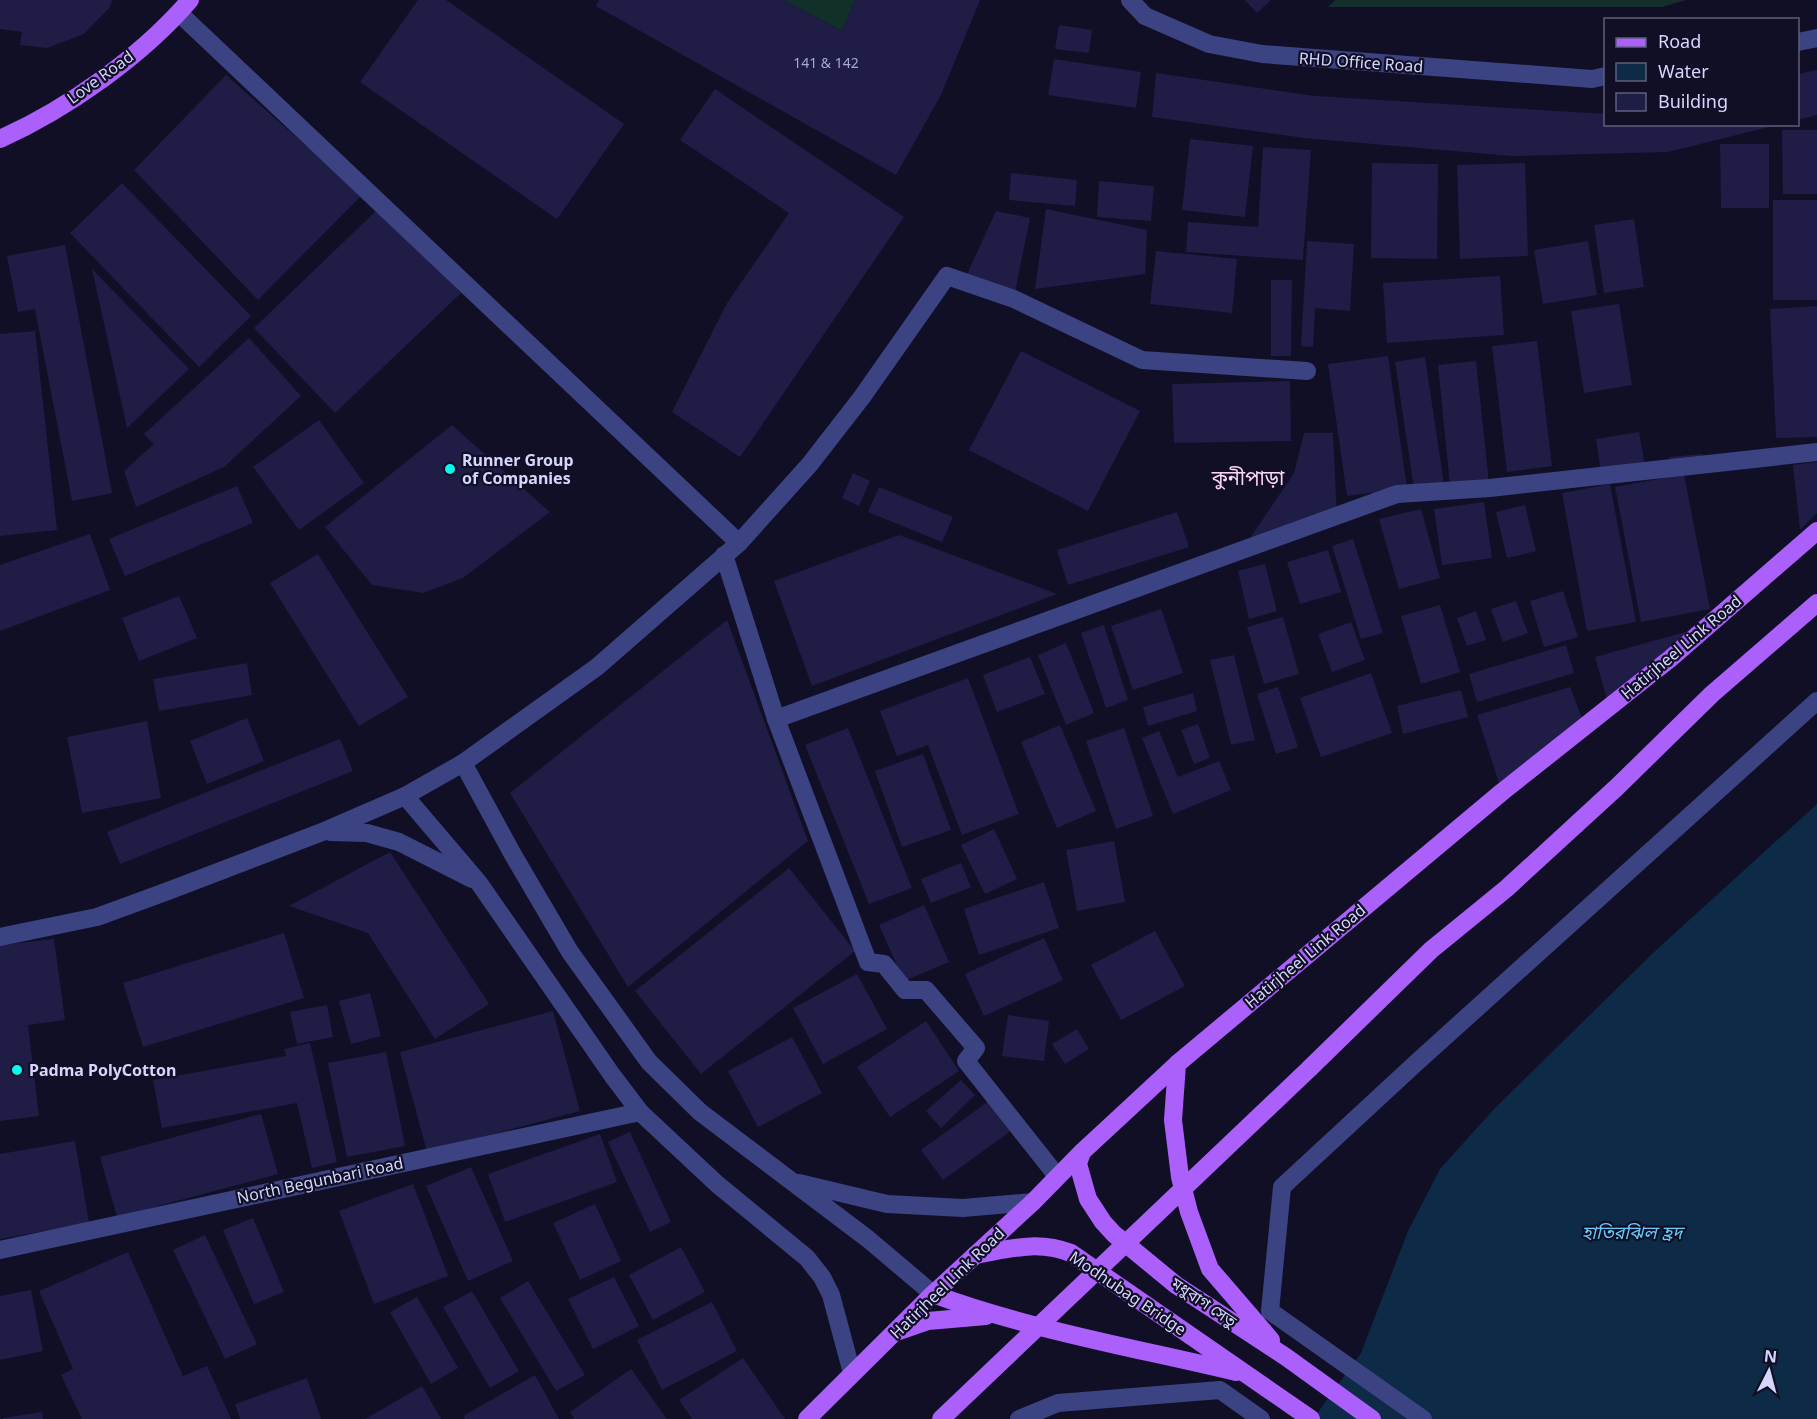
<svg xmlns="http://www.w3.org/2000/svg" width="1817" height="1419" font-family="'Noto Sans','Noto Sans Bengali',sans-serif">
<rect width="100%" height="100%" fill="#100f25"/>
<g fill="#132f2a">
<path d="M 783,0 L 855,0 L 842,31 Z"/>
<path d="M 1335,0 L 1686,0 L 1662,7 L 1328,7 Z"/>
</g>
<path fill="#0d2a46" d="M 1817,804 L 1817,1419 L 1313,1419 L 1361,1353 L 1408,1231 L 1440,1169 L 1494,1109 L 1654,952 Z"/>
<g fill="#1f1c46">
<path d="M 0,0 L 112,0 L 110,7 L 84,34 L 47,48 L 20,45 L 22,32 L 0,29 Z"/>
<path d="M 418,0 L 446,0 L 624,124 L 557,219 L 360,82 Z"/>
<path d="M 599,0 L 783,0 L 842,31 L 855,0 L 980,0 L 941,95 L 896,175 L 596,6 Z"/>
<path d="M 1245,0 L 1271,0 L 1257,13 Z"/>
<path d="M 1059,25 L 1092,30 L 1089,53 L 1055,49 Z"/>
<path d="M 1054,59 L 1141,72 L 1136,108 L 1048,95 Z"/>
<path d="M 1817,70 L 1817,115 L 1798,120 L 1798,74 Z"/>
<path d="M 1156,73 L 1315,96 L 1606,114 L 1606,124 L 1777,125 L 1668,152 L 1512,156 L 1304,138 L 1152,117 Z"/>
<path d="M 226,75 L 362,195 L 258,300 L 134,170 Z"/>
<path d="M 715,89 L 904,217 L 740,457 L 672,412 L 727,303 L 789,213 L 680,140 Z"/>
<path d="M 1782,130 L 1817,130 L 1817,194 L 1783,194 Z"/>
<path d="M 1190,139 L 1253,146 L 1245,217 L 1182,210 Z"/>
<path d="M 1720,144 L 1769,144 L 1769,208 L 1721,208 Z"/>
<path d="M 1263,147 L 1311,150 L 1303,260 L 1186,252 L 1188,222 L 1258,227 Z"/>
<path d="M 1372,163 L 1438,164 L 1437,259 L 1371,258 Z"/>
<path d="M 1525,163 L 1528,256 L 1460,259 L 1457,165 Z"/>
<path d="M 1011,173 L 1077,180 L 1075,206 L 1009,200 Z"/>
<path d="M 1099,181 L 1154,186 L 1151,221 L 1097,217 Z"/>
<path d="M 122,183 L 251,316 L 199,367 L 70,233 Z"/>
<rect x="1773" y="200" width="44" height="100"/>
<path d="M 379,208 L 461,293 L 335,413 L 254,328 Z"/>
<path d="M 1046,209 L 1147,230 L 1145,274 L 1035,289 Z"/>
<path d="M 996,211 L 1030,218 L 1015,292 L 963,283 Z"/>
<path d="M 1634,219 L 1644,287 L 1604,293 L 1594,225 Z"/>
<path d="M 1307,241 L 1354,244 L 1350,311 L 1315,308 L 1313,347 L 1301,346 Z"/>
<path d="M 1588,241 L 1597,295 L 1543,304 L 1534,250 Z"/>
<path d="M 65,245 L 112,493 L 72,501 L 35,309 L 18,312 L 7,256 Z"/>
<path d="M 1156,251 L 1237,259 L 1232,313 L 1150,304 Z"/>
<path d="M 92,269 L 189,369 L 127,428 Z"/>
<path d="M 1500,276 L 1504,335 L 1387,343 L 1383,283 Z"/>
<path d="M 1271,280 L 1292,280 L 1291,356 L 1271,356 Z"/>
<path d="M 1619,304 L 1632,385 L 1584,393 L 1571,311 Z"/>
<path d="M 1817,306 L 1817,437 L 1776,438 L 1770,309 Z"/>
<path d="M 35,331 L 57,530 L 0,536 L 0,334 Z"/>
<path d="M 249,338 L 301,396 L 224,467 L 136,507 L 124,471 L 154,444 L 144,434 Z"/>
<path d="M 1537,341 L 1552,466 L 1507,472 L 1492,346 Z"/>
<path d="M 1021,351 L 1140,411 L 1088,511 L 969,450 Z"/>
<path d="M 1388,356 L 1407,488 L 1347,496 L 1328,364 Z"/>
<path d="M 1425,357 L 1444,484 L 1414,489 L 1395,362 Z"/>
<path d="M 1476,361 L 1489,483 L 1450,486 L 1438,365 Z"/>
<path d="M 1290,381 L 1291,441 L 1174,443 L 1172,384 Z"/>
<path d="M 319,420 L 364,483 L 299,530 L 253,467 Z"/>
<path d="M 452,425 L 550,512 L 463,578 L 423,593 L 372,585 L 325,527 Z"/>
<path d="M 1639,432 L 1645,465 L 1601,472 L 1596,439 Z"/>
<path d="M 1304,433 L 1333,433 L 1337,518 L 1240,553 L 1294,473 Z"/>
<path d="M 1702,454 L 1703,465 L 1670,468 L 1669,457 Z"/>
<path d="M 1817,462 L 1817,513 L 1800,530 L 1793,465 Z"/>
<path d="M 853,473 L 870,481 L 859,506 L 842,498 Z"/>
<path d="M 1684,474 L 1710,609 L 1641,622 L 1615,487 Z"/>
<path d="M 1610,484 L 1636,622 L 1587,631 L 1562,493 Z"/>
<path d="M 237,486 L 253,523 L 125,576 L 109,539 Z"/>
<path d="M 879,487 L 953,517 L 942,542 L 868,512 Z"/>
<path d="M 1484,502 L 1492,558 L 1442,565 L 1434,509 Z"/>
<path d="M 1525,505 L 1536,551 L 1507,558 L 1496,512 Z"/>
<path d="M 1421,509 L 1440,578 L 1399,589 L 1379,519 Z"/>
<path d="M 1177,512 L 1189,547 L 1068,585 L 1057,550 Z"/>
<path d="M 90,534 L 110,590 L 0,631 L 0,565 Z"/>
<path d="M 899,535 L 1057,594 L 812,686 L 774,581 Z"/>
<path d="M 1353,539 L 1383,633 L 1361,639 L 1332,546 Z"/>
<path d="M 1328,550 L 1341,592 L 1300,604 L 1287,562 Z"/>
<path d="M 318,554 L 408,697 L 359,726 L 270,583 Z"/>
<path d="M 1265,564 L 1277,611 L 1249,619 L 1238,571 Z"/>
<path d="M 1563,591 L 1578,637 L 1544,647 L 1530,601 Z"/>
<path d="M 179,596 L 197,638 L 139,661 L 122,618 Z"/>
<path d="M 1516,601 L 1528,633 L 1503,642 L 1491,609 Z"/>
<path d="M 1440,605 L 1460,672 L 1421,684 L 1401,616 Z"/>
<path d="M 1161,609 L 1183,673 L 1133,690 L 1111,626 Z"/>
<path d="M 1476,611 L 1486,640 L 1467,646 L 1457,618 Z"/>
<path d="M 1283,617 L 1299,674 L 1264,684 L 1247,627 Z"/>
<path d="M 727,620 L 808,841 L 628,987 L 510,793 Z"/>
<path d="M 1351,622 L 1365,660 L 1332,672 L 1318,634 Z"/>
<path d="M 1104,625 L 1128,700 L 1106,708 L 1081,633 Z"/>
<path d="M 1689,631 L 1608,703 L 1595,657 Z"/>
<path d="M 1066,643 L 1094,713 L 1066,725 L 1038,655 Z"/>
<path d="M 1566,645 L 1574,673 L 1477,702 L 1469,674 Z"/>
<path d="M 1234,655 L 1255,740 L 1231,745 L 1210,660 Z"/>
<path d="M 1030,657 L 1045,694 L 997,712 L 983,675 Z"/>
<path d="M 247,663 L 252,695 L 159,711 L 153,679 Z"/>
<path d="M 1371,673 L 1392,733 L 1321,757 L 1300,698 Z"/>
<path d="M 968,678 L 1019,814 L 962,835 L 928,745 L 897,756 L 880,711 Z"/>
<path d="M 1278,687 L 1298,747 L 1276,754 L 1257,694 Z"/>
<path d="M 1570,687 L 1584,723 L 1499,783 L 1477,715 Z"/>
<path d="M 1461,690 L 1468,717 L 1403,734 L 1397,706 Z"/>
<path d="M 1193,693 L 1197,711 L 1148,726 L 1143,707 Z"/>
<path d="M 247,718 L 264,761 L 207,784 L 190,741 Z"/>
<path d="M 147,721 L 161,798 L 82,813 L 67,737 Z"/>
<path d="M 1198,724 L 1210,758 L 1194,764 L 1181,730 Z"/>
<path d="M 1060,725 L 1096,811 L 1057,828 L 1021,742 Z"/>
<path d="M 848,728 L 912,888 L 869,904 L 805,745 Z"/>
<path d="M 1124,728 L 1153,816 L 1116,829 L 1086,741 Z"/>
<path d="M 1159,731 L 1178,777 L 1219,761 L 1231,790 L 1173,814 L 1142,738 Z"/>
<path d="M 340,739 L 353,771 L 120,864 L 107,832 Z"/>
<path d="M 923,754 L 951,830 L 902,847 L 875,771 Z"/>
<path d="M 994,829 L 1017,879 L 985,894 L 961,845 Z"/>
<path d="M 1114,841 L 1125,902 L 1077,911 L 1066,850 Z"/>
<path d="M 390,852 L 489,1004 L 435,1039 L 368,933 L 289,906 Z"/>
<path d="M 961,863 L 971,887 L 931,903 L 921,879 Z"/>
<path d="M 789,868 L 855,951 L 701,1074 L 635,991 Z"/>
<path d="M 1044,882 L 1059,928 L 979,955 L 964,909 Z"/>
<path d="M 924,905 L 949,962 L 904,981 L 879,925 Z"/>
<path d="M 1155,931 L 1185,986 L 1121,1020 L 1091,965 Z"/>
<path d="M 284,933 L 304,998 L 143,1047 L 123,983 Z"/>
<path d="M 1044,938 L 1063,980 L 984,1016 L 965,974 Z"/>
<path d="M 54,939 L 65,1020 L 28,1025 L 39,1116 L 0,1121 L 0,945 Z"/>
<path d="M 857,974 L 887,1029 L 823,1064 L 793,1008 Z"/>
<path d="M 370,993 L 381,1036 L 351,1044 L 339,1001 Z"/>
<path d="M 327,1005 L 333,1037 L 297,1044 L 290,1012 Z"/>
<path d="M 553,1011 L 580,1111 L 427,1152 L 400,1052 Z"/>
<path d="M 1008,1015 L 1049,1021 L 1044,1061 L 1002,1056 Z"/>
<path d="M 926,1021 L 959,1071 L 890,1117 L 857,1067 Z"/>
<path d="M 1077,1029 L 1089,1049 L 1065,1064 L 1052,1044 Z"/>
<path d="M 792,1037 L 822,1093 L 758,1127 L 728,1071 Z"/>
<path d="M 310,1043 L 337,1162 L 312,1168 L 297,1103 L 162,1128 L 153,1080 L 286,1056 L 284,1049 Z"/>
<path d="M 386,1052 L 405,1146 L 347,1157 L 328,1063 Z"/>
<path d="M 961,1080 L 975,1095 L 941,1128 L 926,1111 Z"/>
<path d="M 993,1098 L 1015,1128 L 943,1180 L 921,1150 Z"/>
<path d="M 261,1114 L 278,1174 L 117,1217 L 100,1157 Z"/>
<path d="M 630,1132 L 671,1222 L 650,1232 L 608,1142 Z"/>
<path d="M 600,1134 L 617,1182 L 505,1222 L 488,1174 Z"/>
<path d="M 75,1141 L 89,1223 L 0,1239 L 0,1154 Z"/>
<path d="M 471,1167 L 513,1261 L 468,1281 L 426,1186 Z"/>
<path d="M 413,1184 L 448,1276 L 374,1304 L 339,1211 Z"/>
<path d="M 595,1204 L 621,1261 L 580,1280 L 553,1223 Z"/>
<path d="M 253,1218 L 284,1292 L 254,1304 L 223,1230 Z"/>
<path d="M 205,1235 L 257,1344 L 225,1359 L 173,1250 Z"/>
<path d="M 681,1247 L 705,1292 L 653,1320 L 629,1275 Z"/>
<path d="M 128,1252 L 183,1376 L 207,1366 L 231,1419 L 82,1419 L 61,1375 L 73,1369 L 39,1291 Z"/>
<path d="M 614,1277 L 639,1326 L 593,1349 L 568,1299 Z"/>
<path d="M 528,1281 L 585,1375 L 556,1391 L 500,1298 Z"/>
<path d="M 31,1290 L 43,1351 L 0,1360 L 0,1296 Z"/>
<path d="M 472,1291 L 519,1371 L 490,1388 L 443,1307 Z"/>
<path d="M 417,1297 L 458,1368 L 431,1384 L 390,1312 Z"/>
<path d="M 712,1302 L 737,1351 L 662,1390 L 637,1340 Z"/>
<path d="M 743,1358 L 785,1419 L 692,1419 L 679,1400 Z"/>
<path d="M 631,1369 L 667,1419 L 574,1419 L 570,1412 Z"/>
<path d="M 535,1375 L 559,1419 L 465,1419 L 463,1416 Z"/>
<path d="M 307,1378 L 321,1419 L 240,1419 L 235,1404 Z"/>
<path d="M 422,1386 L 441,1419 L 365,1419 Z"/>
<path d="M 42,1412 L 43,1419 L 3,1419 L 3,1418 Z"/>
</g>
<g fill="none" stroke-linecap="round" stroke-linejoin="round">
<g stroke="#3c4383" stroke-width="18">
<path d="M 1130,0 L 1145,16 L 1209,44 L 1262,54 L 1592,79 L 1606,76"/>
<path d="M 179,13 L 739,543"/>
<path d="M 1798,42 L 1817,38"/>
<path d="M 724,555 L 776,719 L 868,962 L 884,964 L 905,990 L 926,990 L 976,1048 L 966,1061 L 1057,1176"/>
<path d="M 776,719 L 1397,494 L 1490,488 L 1817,452"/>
<path d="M 463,763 L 512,853 L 570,952 L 649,1062 L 700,1112 L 868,1239 L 933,1294"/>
<path d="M 405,796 L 479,883 L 612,1075 L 640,1112 L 717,1184 L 807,1258 L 822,1277 L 831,1295 L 852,1373"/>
<path d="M 330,832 L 367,833 L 399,842 L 472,879"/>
<path d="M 0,937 L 97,917 L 168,891 L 322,832 L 405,796 L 463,763 L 597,667 L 739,543 L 810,464 L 862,397 L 947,276 L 1014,299 L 1142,360 L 1307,371"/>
<path d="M 799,1183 L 887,1204 L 963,1208 L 1033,1202"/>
<path d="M 0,1250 L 640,1112"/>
<path d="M 1019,1419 L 1058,1403 L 1220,1390 L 1261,1419"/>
<path d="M 1423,1419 L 1270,1311 L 1282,1187 L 1416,1063 L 1817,701"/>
</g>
<g stroke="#ab5ffb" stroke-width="18">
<path d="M 0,139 C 67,109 142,56 190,0"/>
<path d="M 1177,1064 L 1173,1120 L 1180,1177 L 1189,1212 L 1210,1269 L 1271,1340"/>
<path d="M 1310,1068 L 1431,950 L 1507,888 L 1617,787 L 1712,694 L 1817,603"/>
<path d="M 1082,1152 L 1078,1164 L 1088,1199 L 1103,1222 L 1114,1234 L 1176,1285 L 1286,1357 L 1372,1419"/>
<path d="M 975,1255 C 1010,1249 1037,1240 1071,1253 L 1311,1419"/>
<path d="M 933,1294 C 1031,1330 1135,1348 1236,1372"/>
<path d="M 899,1331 L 928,1321 L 986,1316"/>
<path d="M 807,1419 L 933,1294 L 1033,1202 L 1082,1152 L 1177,1064 L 1502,792 L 1671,658 L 1817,531"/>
</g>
<path stroke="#ab5ffb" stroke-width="18" d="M 941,1419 L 1310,1068"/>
</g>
<g fill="#06f8ef" stroke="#100f25" stroke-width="2">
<circle cx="450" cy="469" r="6"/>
<circle cx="17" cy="1070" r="6"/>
</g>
<g text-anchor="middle" stroke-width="4.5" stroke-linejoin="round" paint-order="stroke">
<g font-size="14" fill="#a8a8d0">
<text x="826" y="68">141 &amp; 142</text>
</g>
<g font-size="16" fill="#d5d6fe" stroke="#100f25">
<text transform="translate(1361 62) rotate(4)" y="6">RHD Office Road</text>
<text transform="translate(100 77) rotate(-36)" y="6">Love Road</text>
<text transform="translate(1681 647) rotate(-40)" y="6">Hatirjheel Link Road</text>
<text transform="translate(1305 956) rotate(-40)" y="6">Hatirjheel Link Road</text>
<text transform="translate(320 1180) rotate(-12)" y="6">North Begunbari Road</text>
<text transform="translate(947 1283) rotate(-44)" y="6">Hatirjheel Link Road</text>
<text transform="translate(1128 1293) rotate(34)" y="6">Modhubag Bridge</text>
<text transform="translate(1204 1302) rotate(34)" y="6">মধুবাগ সেতু</text>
</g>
<g font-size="16" font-weight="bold" fill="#d5d6fe" stroke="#100f25" text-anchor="start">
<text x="462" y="466">Runner Group<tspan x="462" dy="18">of Companies</tspan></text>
<text x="29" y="1076">Padma PolyCotton</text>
</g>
<g font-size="18" font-style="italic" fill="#65cbfb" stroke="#100f25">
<text x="1632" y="1239">হাতিরঝিল হ্রদ</text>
</g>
<g font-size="20" fill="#fed6f5" stroke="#100f25">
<text x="1248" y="485">কুনীপাড়া</text>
</g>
</g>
<rect x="1604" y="18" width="195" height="108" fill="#100f25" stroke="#5f5f7c" stroke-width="1.5"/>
<rect x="1616" y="38" width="30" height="9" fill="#ab5ffb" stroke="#5f5f7c" stroke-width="1.5"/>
<text x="1658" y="48" font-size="18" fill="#d5d6fe">Road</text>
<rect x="1616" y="63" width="30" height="18" fill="#0d2a46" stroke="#5f5f7c" stroke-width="1.5"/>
<text x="1658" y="78" font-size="18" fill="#d5d6fe">Water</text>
<rect x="1616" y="93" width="30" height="18" fill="#1f1c46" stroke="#5f5f7c" stroke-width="1.5"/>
<text x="1658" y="108" font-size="18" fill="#d5d6fe">Building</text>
<g transform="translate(1769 1371) rotate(6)" stroke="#100f25" stroke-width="4.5" paint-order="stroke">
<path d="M0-4.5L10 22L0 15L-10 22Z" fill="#d5d6fe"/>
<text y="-9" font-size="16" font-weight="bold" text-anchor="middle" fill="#d5d6fe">N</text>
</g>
</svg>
